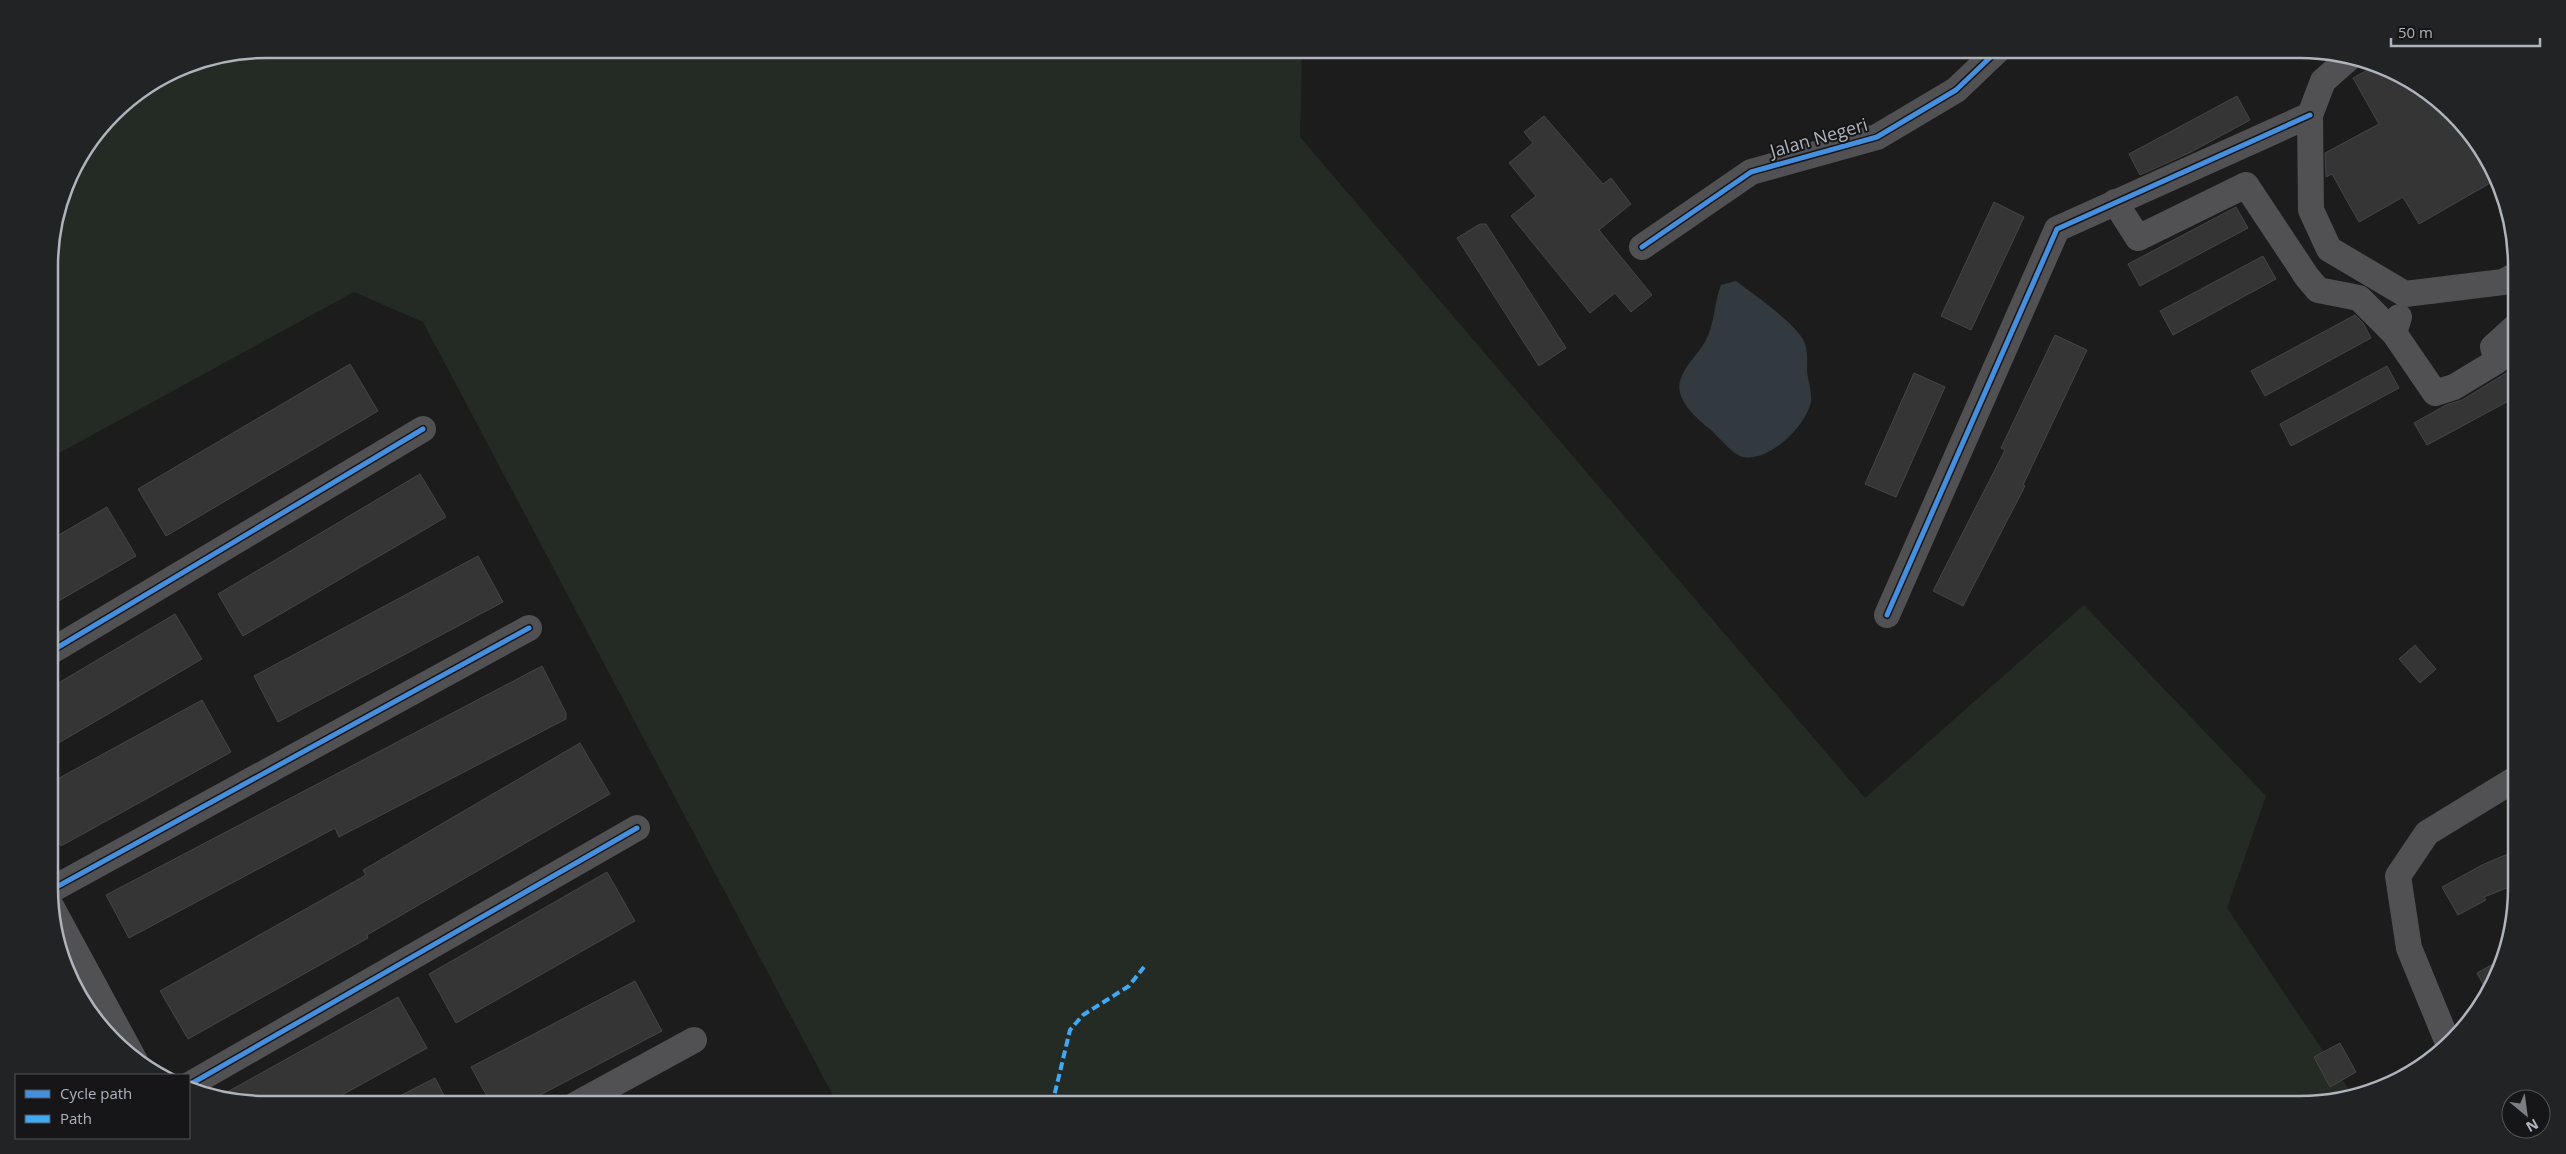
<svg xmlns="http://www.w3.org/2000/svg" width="2566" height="1154" font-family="'Open Sans',sans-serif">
<rect width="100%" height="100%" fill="#1c1c1c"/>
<path fill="#242b25" d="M 265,49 L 1302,49 L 1300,137 L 1865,798 L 2084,605 L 2266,796 L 2227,908 L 2354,1097 L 2315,1105 L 838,1105 L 423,322 L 354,292 L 50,458 L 49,251 L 71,170 L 122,103 L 183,65 Z"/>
<path fill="#32393f" d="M 1736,281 C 1758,298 1783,314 1800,335 C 1809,346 1807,358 1807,371 C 1808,381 1812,392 1811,401 C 1807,426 1769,462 1743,457 C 1733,455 1719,437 1711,430 C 1700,421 1684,408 1680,393 C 1675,373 1698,356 1706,340 C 1715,322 1714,303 1721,285 Z"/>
<g fill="#353536" stroke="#454548">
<path d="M 2378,64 L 2432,93 L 2472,133 L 2499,178 L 2419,224 L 2403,197 L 2359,222 L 2332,174 L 2326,177 L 2325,153 L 2379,124 L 2353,78 Z"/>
<path d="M 2237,96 L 2250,120 L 2189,153 L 2140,175 L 2129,154 Z"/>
<path d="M 1544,116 L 1603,184 L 1611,178 L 1631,204 L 1599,230 L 1652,295 L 1631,312 L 1615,293 L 1590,313 L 1511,216 L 1536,196 L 1509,163 L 1533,143 L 1524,132 Z"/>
<path d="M 1994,202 L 2024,217 L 1971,330 L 1941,316 Z"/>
<path d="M 2236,207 L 2248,228 L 2140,286 L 2128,264 Z"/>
<path d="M 1480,224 L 1486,224 L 1566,348 L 1539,366 L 1457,238 Z"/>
<path d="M 2263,256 L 2276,279 L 2173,335 L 2160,311 Z"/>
<path d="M 2355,315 L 2363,323 L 2371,338 L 2265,396 L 2251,371 Z"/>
<path d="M 2055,335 L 2087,350 L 2023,485 L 2025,486 L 1963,606 L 1933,591 L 2005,450 L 2001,448 Z"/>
<path d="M 350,364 L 378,411 L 166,536 L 138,489 Z"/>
<path d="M 2387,366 L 2399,388 L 2291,446 L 2280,424 Z"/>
<path d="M 2516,367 L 2516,397 L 2427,445 L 2414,423 L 2446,405 L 2462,400 Z"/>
<path d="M 1914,373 L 1945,387 L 1896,497 L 1865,484 Z"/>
<path d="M 420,474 L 446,517 L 243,636 L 218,594 Z"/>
<path d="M 107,507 L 136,556 L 50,606 L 50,540 Z"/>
<path d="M 478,556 L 503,602 L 278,722 L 254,676 Z"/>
<path d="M 175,614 L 202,659 L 50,748 L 50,688 Z"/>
<path d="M 2415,645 L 2436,669 L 2420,683 L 2399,659 Z"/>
<path d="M 542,666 L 566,713 L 566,719 L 339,837 L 335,828 L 129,938 L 106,895 Z"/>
<path d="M 202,700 L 231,752 L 61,846 L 50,827 L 50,783 Z"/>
<path d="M 580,743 L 610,794 L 367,935 L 368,938 L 188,1039 L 160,991 L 366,875 L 363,870 Z"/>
<path d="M 2517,850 L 2517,884 L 2484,897 L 2486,900 L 2458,915 L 2442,887 L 2482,865 Z"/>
<path d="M 607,872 L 635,921 L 456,1023 L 429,974 Z"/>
<path d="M 2504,958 L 2501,971 L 2488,993 L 2477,973 Z"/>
<path d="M 635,981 L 662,1031 L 521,1105 L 492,1105 L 471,1067 Z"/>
<path d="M 398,997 L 427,1048 L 324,1105 L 265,1105 L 220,1096 Z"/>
<path d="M 2340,1043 L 2356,1072 L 2330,1087 L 2314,1057 Z"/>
<path d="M 435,1078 L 449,1105 L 382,1105 Z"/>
</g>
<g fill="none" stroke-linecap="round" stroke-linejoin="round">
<g stroke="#515154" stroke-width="26">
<path d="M 2349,58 L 2323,81 L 2310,115 L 2311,210 L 2329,249 L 2405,294 L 2503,282 L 2516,275"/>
<path d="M 2115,202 L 2138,238 L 2246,185 L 2307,277 L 2318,290 L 2359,298 L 2394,333"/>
<path d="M 1642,247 L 1751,172 L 1877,137 L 1956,90 L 1999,49"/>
<path d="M 2399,317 L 2394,333 L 2435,393 L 2454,387 L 2497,361 L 2493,347 L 2516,326"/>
<path d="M 1887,615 L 2057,229 L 2310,115"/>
<path d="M 50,652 L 423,429"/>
<path d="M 51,890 L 529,628"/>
<path d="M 51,906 L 135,1061"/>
<path d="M 2448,1043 L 2409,948 L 2398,876 L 2427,833 L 2517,778"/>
<path d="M 189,1085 L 637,828"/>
<path d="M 575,1105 L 694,1040"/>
</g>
<path stroke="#3fa9f5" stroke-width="4" stroke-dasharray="8 4" stroke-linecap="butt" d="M 1052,1105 L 1070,1030 L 1083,1015 L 1129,986 L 1144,967"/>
<g stroke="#161618" stroke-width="8">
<g id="cycleway">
<path d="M 1642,247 L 1751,172 L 1877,137 L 1956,90 L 1999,49"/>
<path d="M 1887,615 L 2057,229 L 2310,115"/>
<path d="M 50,652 L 423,429"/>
<path d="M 51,890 L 529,628"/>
<path d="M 189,1085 L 637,828"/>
</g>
</g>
<use href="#cycleway" stroke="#468fdf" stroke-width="5"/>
</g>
<g text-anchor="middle" stroke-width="4" stroke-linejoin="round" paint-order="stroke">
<g font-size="18" fill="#afb3bb" stroke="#161618">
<text transform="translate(1819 138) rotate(-16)" y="6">Jalan Negeri</text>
</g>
</g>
<path d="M0 0H2566V1154H0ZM266 58H2300A208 208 0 0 1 2508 266V888A208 208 0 0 1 2300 1096H266A208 208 0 0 1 58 888V266A208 208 0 0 1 266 58Z" fill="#222325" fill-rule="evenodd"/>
<path fill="none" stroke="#afb3bb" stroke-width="2.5" d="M266 58H2300A208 208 0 0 1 2508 266V888A208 208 0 0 1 2300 1096H266A208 208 0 0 1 58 888V266A208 208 0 0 1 266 58Z"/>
<rect x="15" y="1074" width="175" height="65" fill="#161618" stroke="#535559"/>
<rect x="25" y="1090" width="25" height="8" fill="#468fdf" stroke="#535559"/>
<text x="60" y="1099" font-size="15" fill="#afb3bb">Cycle path</text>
<rect x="25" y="1115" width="25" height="8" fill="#3fa9f5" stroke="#535559"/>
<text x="60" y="1124" font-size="15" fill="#afb3bb">Path</text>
<g transform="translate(2526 1114) rotate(151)"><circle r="24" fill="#161618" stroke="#535559"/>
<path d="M0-4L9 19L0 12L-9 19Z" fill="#7c7e83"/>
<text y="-8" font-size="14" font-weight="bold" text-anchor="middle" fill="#afb3bb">N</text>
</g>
<path d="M2391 38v8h149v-8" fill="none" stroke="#afb3bb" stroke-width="2.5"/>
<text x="2398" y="38" font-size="15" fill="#afb3bb" stroke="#161618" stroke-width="4" paint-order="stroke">50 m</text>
</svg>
